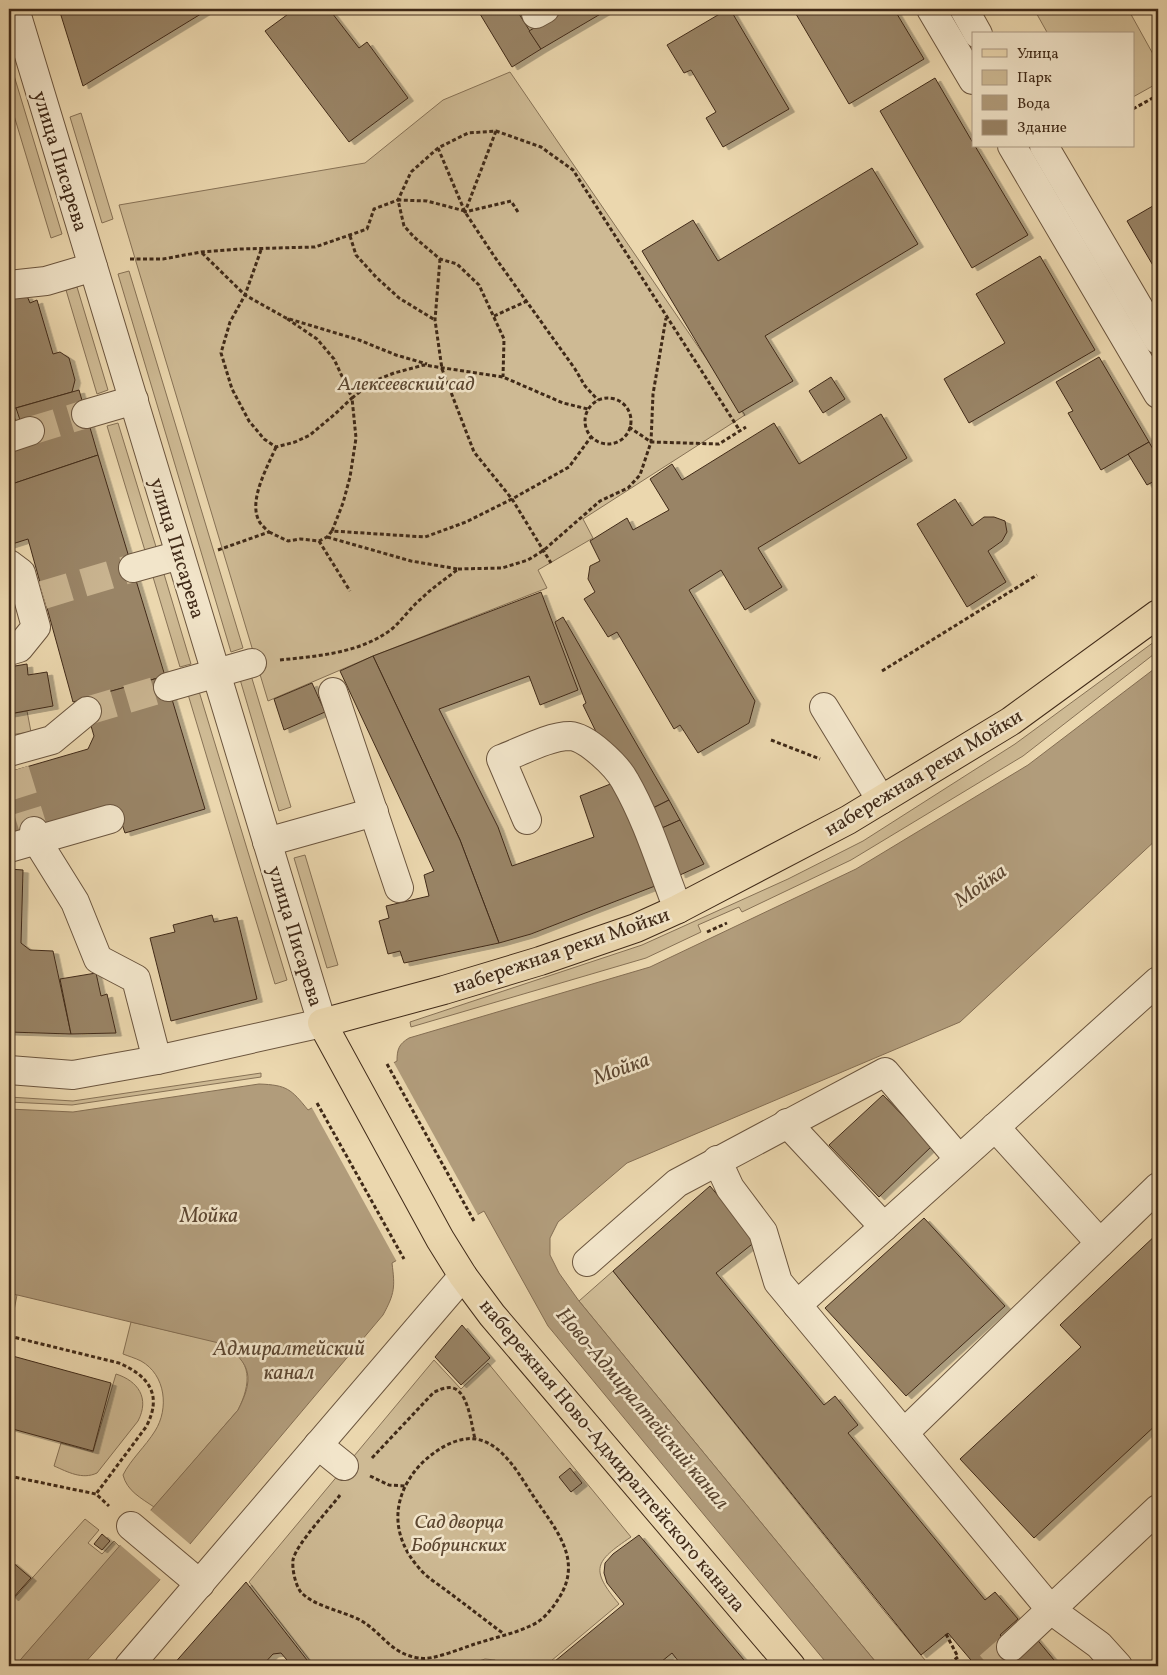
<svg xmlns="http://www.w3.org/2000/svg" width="1167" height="1675" font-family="Vollkorn,serif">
<defs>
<filter id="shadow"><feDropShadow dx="5.5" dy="3" stdDeviation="0" flood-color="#0004"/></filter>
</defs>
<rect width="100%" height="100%" fill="#ebd7ae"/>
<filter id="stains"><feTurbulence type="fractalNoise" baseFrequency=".004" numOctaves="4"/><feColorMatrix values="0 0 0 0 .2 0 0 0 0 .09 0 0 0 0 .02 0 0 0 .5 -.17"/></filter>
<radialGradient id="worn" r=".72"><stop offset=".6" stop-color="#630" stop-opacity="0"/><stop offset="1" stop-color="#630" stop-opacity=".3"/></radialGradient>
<g fill="#ceba94" stroke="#877256">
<path d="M 1034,9 L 1128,9 L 1158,63 L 1158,83 L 1133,97 L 1133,34 L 1048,34 Z"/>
<path d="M 9,59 L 62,234 L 51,238 L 9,99 Z"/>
<path d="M 510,72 L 745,415 L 583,519 L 593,538 L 538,570 L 547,588 L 373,656 L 268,701 L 119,205 L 365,163 L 443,100 Z"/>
<path d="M 81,113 L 113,219 L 102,223 L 70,117 Z"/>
<path d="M 129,271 L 243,648 L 231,652 L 118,274 Z"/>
<path d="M 77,287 L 108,390 L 97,394 L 66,290 Z"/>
<path d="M 118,423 L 157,550 L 146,554 L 107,426 Z"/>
<path d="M 164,574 L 191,664 L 180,667 L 153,577 Z"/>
<path d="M 1158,639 L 1158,651 L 1023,756 L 851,860 L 742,912 L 739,907 L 698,925 L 701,932 L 646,958 L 411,1027 L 410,1022 L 642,945 L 788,879 L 863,841 L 1015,744 Z"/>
<path d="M 250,672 L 291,807 L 279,811 L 239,676 Z"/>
<path d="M 198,688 L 287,980 L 275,984 L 187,691 Z"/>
<path d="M 27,711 L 31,732 L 9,735 L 9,714 Z"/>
<path d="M 305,855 L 338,965 L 327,968 L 294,858 Z"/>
<path d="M 261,1073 L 261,1077 L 72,1105 L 9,1102 L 9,1097 L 73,1101 Z"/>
<path d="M 613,1271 L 885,1612 L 930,1666 L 879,1666 L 579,1301 Z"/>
<path d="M 9,1293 L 17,1295 L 11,1326 L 9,1326 Z"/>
<path d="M 131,1322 C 150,1326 169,1331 187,1335 C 199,1338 214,1339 224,1345 C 253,1360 251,1384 238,1410 L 154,1507 C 141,1498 127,1491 123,1475 C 131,1459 145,1447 155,1431 C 169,1409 166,1375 141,1361 C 135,1358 128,1356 123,1354 Z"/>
<path d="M 434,1360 L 461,1389 L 488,1363 L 631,1537 C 594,1562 590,1569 619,1604 L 545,1666 L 503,1666 L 495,1660 L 485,1659 L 473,1663 L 469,1666 L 314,1666 L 249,1582 Z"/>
<path d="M 116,1374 C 138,1381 150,1398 138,1421 L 97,1473 C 82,1480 68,1472 54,1466 L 61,1443 L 93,1452 Z"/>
<path d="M 85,1519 L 99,1530 L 88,1543 L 102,1554 L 114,1541 L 120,1547 L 15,1666 L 9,1666 L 9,1604 Z"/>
</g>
<path fill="#b19c7b" stroke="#846e53" d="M 1158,666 L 1158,838 L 960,1022 L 627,1163 L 558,1222 L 550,1238 L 550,1255 L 559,1273 L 579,1301 L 879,1666 L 829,1666 L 548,1326 L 484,1211 L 392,1263 C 395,1287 395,1293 383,1315 L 158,1582 L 82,1666 L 15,1666 L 238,1410 C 254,1379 252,1364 223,1344 L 9,1293 L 9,1109 L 73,1112 L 259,1084 C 287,1085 291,1089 308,1110 L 397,1061 C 397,1049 399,1044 409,1038 L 650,967 L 856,869 L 1028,765 Z"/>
<g fill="#ebd7ae">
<path d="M 393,1061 L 479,1217 L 397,1262 L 311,1106 Z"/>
<path d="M 149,1509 L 191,1545 L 161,1580 L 119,1544 Z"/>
</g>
<g fill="#998466" stroke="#402a18" filter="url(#shadow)">
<path d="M 59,9 L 209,9 L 83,86 Z"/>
<path d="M 295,9 L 329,9 L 359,48 L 367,42 L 408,98 L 349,142 L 265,31 Z"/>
<path d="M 477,9 L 516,9 L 541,49 L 512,67 Z"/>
<path d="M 566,9 L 609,9 L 541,49 L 529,31 Z"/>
<path d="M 728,9 L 730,9 L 789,109 L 723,147 L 706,118 L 716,112 L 691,70 L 684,73 L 667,45 Z"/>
<path d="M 793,9 L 894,9 L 924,59 L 849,104 Z"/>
<path d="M 935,78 L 973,143 L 973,146 L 975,146 L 1028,235 L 972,268 L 880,111 Z"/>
<path d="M 872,168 L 918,244 L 765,336 L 793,381 L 739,413 L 642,251 L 693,220 L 718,261 Z"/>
<path d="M 1158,203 L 1158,274 L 1127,221 Z"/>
<path d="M 1040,256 L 1095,350 L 969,423 L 944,379 L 1005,343 L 976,294 Z"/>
<path d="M 9,296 L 27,296 L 30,303 L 37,300 L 53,354 L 60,352 L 69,358 L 75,380 L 72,392 L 12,409 L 16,423 L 9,425 Z"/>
<path d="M 1099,357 L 1149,442 L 1101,470 L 1068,413 L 1073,411 L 1056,382 Z"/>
<path d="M 831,377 L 845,399 L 823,413 L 809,391 Z"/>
<path d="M 79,390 L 98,455 L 9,485 L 9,451 L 29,426 L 20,420 L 16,408 Z"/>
<path d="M 881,414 L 907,458 L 758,548 L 782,587 L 745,610 L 721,570 L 689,590 L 755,701 L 749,723 L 698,753 L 680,725 L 674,729 L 617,632 L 608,637 L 584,599 L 595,592 L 588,579 L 590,566 L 600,561 L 590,541 L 627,518 L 633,530 L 669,510 L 650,479 L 672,464 L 682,480 L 774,423 L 799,464 Z"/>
<path d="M 1149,442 L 1158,458 L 1158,479 L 1147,485 L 1128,454 Z"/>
<path d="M 98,455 L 165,676 L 73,702 L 28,539 L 9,545 L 9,485 Z"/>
<path d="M 955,499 L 972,526 L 984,517 L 994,517 L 1005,521 L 1007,532 L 1002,541 L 988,551 L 1006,582 L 967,607 L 917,524 Z"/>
<path d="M 541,592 L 578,690 L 540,705 L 529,676 L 439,709 L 498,827 L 512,866 L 594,837 L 580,796 L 618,781 L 655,886 L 531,934 L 499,943 L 460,840 L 373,656 Z"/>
<path d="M 563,617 L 669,800 L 653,808 L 600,740 L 583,705 L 586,703 L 555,622 Z"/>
<path d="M 373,656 L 460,840 L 499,943 L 404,963 L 400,951 L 388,954 L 379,921 L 389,918 L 386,906 L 429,896 L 424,875 L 434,871 L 340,671 Z"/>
<path d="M 27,664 L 28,675 L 47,672 L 53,706 L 9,714 L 9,667 Z"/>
<path d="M 165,676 L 205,809 L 125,833 L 118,812 L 9,838 L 9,772 L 88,749 L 94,736 L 83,699 Z"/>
<path d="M 312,683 L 325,712 L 284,730 L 274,699 Z"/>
<path d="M 669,800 L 680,820 L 662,828 L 653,808 Z"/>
<path d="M 680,820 L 704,864 L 680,875 L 662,828 Z"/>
<path d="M 9,869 L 23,870 L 21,943 L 30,950 L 53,951 L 71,1034 L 9,1032 Z"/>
<path d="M 212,915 L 214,922 L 237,917 L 257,999 L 171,1021 L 150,938 L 175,932 L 173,925 Z"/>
<path d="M 96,973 L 101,996 L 107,994 L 116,1033 L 71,1034 L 60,979 Z"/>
<path d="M 883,1095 L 932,1146 L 879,1197 L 829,1145 Z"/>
<path d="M 710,1186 L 756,1241 L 716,1273 L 824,1405 L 835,1396 L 858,1425 L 848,1433 L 985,1600 L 995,1592 L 1018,1619 L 1000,1635 L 1011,1647 L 1035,1637 L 1059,1666 L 976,1666 L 948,1633 L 921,1655 L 613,1271 Z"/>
<path d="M 924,1218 L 1005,1306 L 906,1396 L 825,1308 Z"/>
<path d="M 1158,1233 L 1158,1423 L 1034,1538 L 960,1459 L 1081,1347 L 1060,1325 Z"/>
<path d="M 462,1325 L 490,1358 L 461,1385 L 435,1357 Z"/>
<path d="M 9,1355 L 111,1383 L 93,1451 L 9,1428 Z"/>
<path d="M 570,1468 L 582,1483 L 571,1492 L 559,1477 Z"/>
<path d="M 102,1534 L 110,1541 L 102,1550 L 94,1544 Z"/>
<path d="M 639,1535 L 749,1666 L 682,1666 L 672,1653 L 656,1666 L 549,1666 L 624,1604 L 607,1583 L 604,1573 L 605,1563 L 613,1554 Z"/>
<path d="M 11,1561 L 31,1578 L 13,1598 L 9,1594 L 9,1564 Z"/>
<path d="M 246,1582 L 311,1665 L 292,1666 L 281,1653 L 273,1654 L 262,1666 L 172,1666 Z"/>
</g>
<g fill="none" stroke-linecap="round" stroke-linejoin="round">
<g stroke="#c9b490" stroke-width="28" stroke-dasharray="28 14" stroke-linecap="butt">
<path d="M 30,431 L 86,414"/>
<path d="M 43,595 L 133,568"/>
<path d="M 87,711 L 168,687"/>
<path d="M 15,770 L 34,831"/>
<path d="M 989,1666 L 1011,1647"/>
</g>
<g stroke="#6b553e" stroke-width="30">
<g id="minor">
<path d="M 931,9 L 973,80"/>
<path d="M 964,9 L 978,34"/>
<path d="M 536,14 L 545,9"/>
<path d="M 1012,146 L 1158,394"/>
<path d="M 1044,146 L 1158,340"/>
<path d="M 9,285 L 46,281 L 93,267"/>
<path d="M 86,414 L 134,400"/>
<path d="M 9,438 L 30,431"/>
<path d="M 9,564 L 21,573 L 36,627 L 19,648 L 9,651"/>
<path d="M 133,568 L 180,555"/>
<path d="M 168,687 L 252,663"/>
<path d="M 333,692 L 399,888"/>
<path d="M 824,707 L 881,800"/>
<path d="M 9,752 L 52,740 L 87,711"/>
<path d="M 527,820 L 501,759 C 520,752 549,736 570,736 C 587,737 617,766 625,781 C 648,821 661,866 678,909"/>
<path d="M 34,831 L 37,841 L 75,902 L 98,959 L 136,979 L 157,1060"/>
<path d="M 267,842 L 374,812"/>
<path d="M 9,848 L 110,819"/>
<path d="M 9,1070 L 73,1075 L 157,1060 L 322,1023 L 15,9"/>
<path d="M 787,1123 L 884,1227"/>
<path d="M 995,1127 L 1100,1243"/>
<path d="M 717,1160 L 730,1188 L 763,1232 L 778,1282 L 1051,1610 L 1099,1645 L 1118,1666"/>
<path d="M 587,1262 L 677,1183 L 885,1072 L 959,1159"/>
<path d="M 797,1305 L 1158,981"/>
<path d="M 904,1433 L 1158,1187"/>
<path d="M 318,1445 L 344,1466"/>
<path d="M 131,1526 L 200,1584"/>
<path d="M 1011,1647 L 1158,1509"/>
<path d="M 129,1666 L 463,1276"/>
</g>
</g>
<g stroke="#402a18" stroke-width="30">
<path id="major" d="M 791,1666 L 492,1315 L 463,1276 L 440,1239 L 322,1023 L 444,990 L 540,961 L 636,928 L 678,909 L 848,820 L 1011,721 L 1158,614"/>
</g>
<g stroke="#402a18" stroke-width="3" stroke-dasharray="4 2.5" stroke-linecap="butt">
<path d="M 1133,109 L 1158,95"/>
<path d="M 496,131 L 465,212 L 511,201 L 518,212"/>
<path d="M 438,148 L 465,212 L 494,256 L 575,369 L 585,386 L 598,400"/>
<path d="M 465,211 L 427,201 L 398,200 L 404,226 L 414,237 L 440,259 L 457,264 L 479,285 L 504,339 L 503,377"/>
<path d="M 350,236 L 356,255 L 376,277 L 399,298 L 435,320"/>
<path d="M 261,250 L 245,295 L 230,322 L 221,353 L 232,389 L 249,421 L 264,439 L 276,447 L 295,442 L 310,435 L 335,414 L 352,398 L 334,359 L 317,339 L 286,318"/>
<path d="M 202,253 L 245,295 L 286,318 L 359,340 L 396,355 L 427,364"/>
<path d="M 130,259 L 163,259 L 201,252 L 240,249 L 315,247 L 367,229 L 374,209 L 398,200 L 411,172 L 438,148 L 468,133 L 496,131 L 541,147 L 573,170 L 740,431"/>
<path d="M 440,259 L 435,320 L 442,369 L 474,452 L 512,499 L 551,563"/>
<path d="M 494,316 L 527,301"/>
<circle cx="608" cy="421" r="23"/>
<path d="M 629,427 L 651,442 L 719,444 L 746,427"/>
<path d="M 332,531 L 343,503 L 350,477 L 356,438 L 352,398 L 374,381 L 394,373 L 424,365 L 503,377 L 563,403 L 588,409"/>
<path d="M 269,532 L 288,541 L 300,539 L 319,541 L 327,537 L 332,531 L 425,537 L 466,522 L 512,499 L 569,467 L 591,437"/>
<path d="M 319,541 L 350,591"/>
<path d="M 218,550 L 269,532 C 266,529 261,525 259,521 C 248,500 268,466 276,447"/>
<path d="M 458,569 L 502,568 L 528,560 L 544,550 L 600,501 L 628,488 L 640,475 L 651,442 L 653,394 L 666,318"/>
<path d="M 280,660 C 318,656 362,653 393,628 C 403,619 411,607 422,598 C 433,587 446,579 458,569 L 411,561 L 327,537"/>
<path d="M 882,671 L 1037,575"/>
<path d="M 771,740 L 820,759"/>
<path d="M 707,932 L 727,923"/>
<path d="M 387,1064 L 474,1221"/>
<path d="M 317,1103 L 404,1259"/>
<path d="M 9,1338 L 13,1337 L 119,1363 C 149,1376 163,1395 146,1427 L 96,1494"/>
<path d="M 372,1458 L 434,1392 C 438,1391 442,1388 446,1388 C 468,1383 471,1424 475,1439"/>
<path d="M 9,1476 L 96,1494 L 109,1506"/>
<path d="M 370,1476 L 389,1485 L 406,1486"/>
<path d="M 340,1495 C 329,1510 296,1544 293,1560 C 292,1569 295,1583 300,1591 C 312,1606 343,1611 360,1620 C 383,1633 390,1654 419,1658 C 432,1661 462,1648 475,1644 C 493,1638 513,1634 530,1626 C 543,1621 552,1609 559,1598 C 584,1558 554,1528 532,1494 C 518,1473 503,1444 476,1439 C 456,1436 434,1451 421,1464 C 391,1496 390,1535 419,1568 C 426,1577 438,1584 447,1591 C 466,1605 485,1620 504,1634"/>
<path d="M 946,1634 L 958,1657 L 946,1666"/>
</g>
<use href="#minor" stroke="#f2e5ca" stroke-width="28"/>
<use href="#major" stroke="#ebd7ae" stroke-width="28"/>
</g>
<g text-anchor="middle" stroke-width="5" stroke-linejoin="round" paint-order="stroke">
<g font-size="20" fill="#402a18" stroke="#f2e5ca">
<text transform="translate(61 161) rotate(73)" y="7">улица Писарева</text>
<text transform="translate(178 548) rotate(73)" y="7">улица Писарева</text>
<text transform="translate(923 772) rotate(-31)" y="7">набережная реки Мойки</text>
<text transform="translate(296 936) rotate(73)" y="7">улица Писарева</text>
<text transform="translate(561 950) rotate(-19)" y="7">набережная реки Мойки</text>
<text transform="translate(613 1455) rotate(50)" y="7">набережная Ново-Адмиралтейского канала</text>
</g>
<g font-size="20" font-style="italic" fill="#5c4731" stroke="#f2e5ca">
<text x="406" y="390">Алексеевский сад</text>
<text x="459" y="1528">Сад дворца<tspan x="459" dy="23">Бобринских</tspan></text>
</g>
<g font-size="21" font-style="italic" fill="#5c4631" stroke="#f2e5ca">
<text transform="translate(980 885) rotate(-35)" y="7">Мойка</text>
<text transform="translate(621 1068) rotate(-20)" y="7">Мойка</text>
<text x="209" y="1222">Мойка</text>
<text x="289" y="1355">Адмиралтейский<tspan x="289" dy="24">канал</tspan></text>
<text transform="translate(643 1408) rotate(50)" y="7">Ново-Адмиралтейский канал</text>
</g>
</g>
<rect width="1167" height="1675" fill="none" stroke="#ebd7ae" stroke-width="30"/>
<rect x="10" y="10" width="1147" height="1655" fill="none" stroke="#402a18" stroke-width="2.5"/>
<rect x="15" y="15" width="1137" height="1645" fill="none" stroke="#402a18"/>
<rect x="972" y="32" width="162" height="115" fill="#f2e5ca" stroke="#ab9a83"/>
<rect x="982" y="49" width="25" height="8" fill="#ebd7ae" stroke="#ab9a83"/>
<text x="1017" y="58" font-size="15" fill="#402a18">Улица</text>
<rect x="982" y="70" width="25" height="15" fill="#ceba94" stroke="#ab9a83"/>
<text x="1017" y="82" font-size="15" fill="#402a18">Парк</text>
<rect x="982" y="95" width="25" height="15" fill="#b19c7b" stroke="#ab9a83"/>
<text x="1017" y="108" font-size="15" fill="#402a18">Вода</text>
<rect x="982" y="120" width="25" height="15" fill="#998466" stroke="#ab9a83"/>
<text x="1017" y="132" font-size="15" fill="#402a18">Здание</text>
<rect width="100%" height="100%" filter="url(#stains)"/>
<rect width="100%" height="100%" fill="url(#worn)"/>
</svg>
